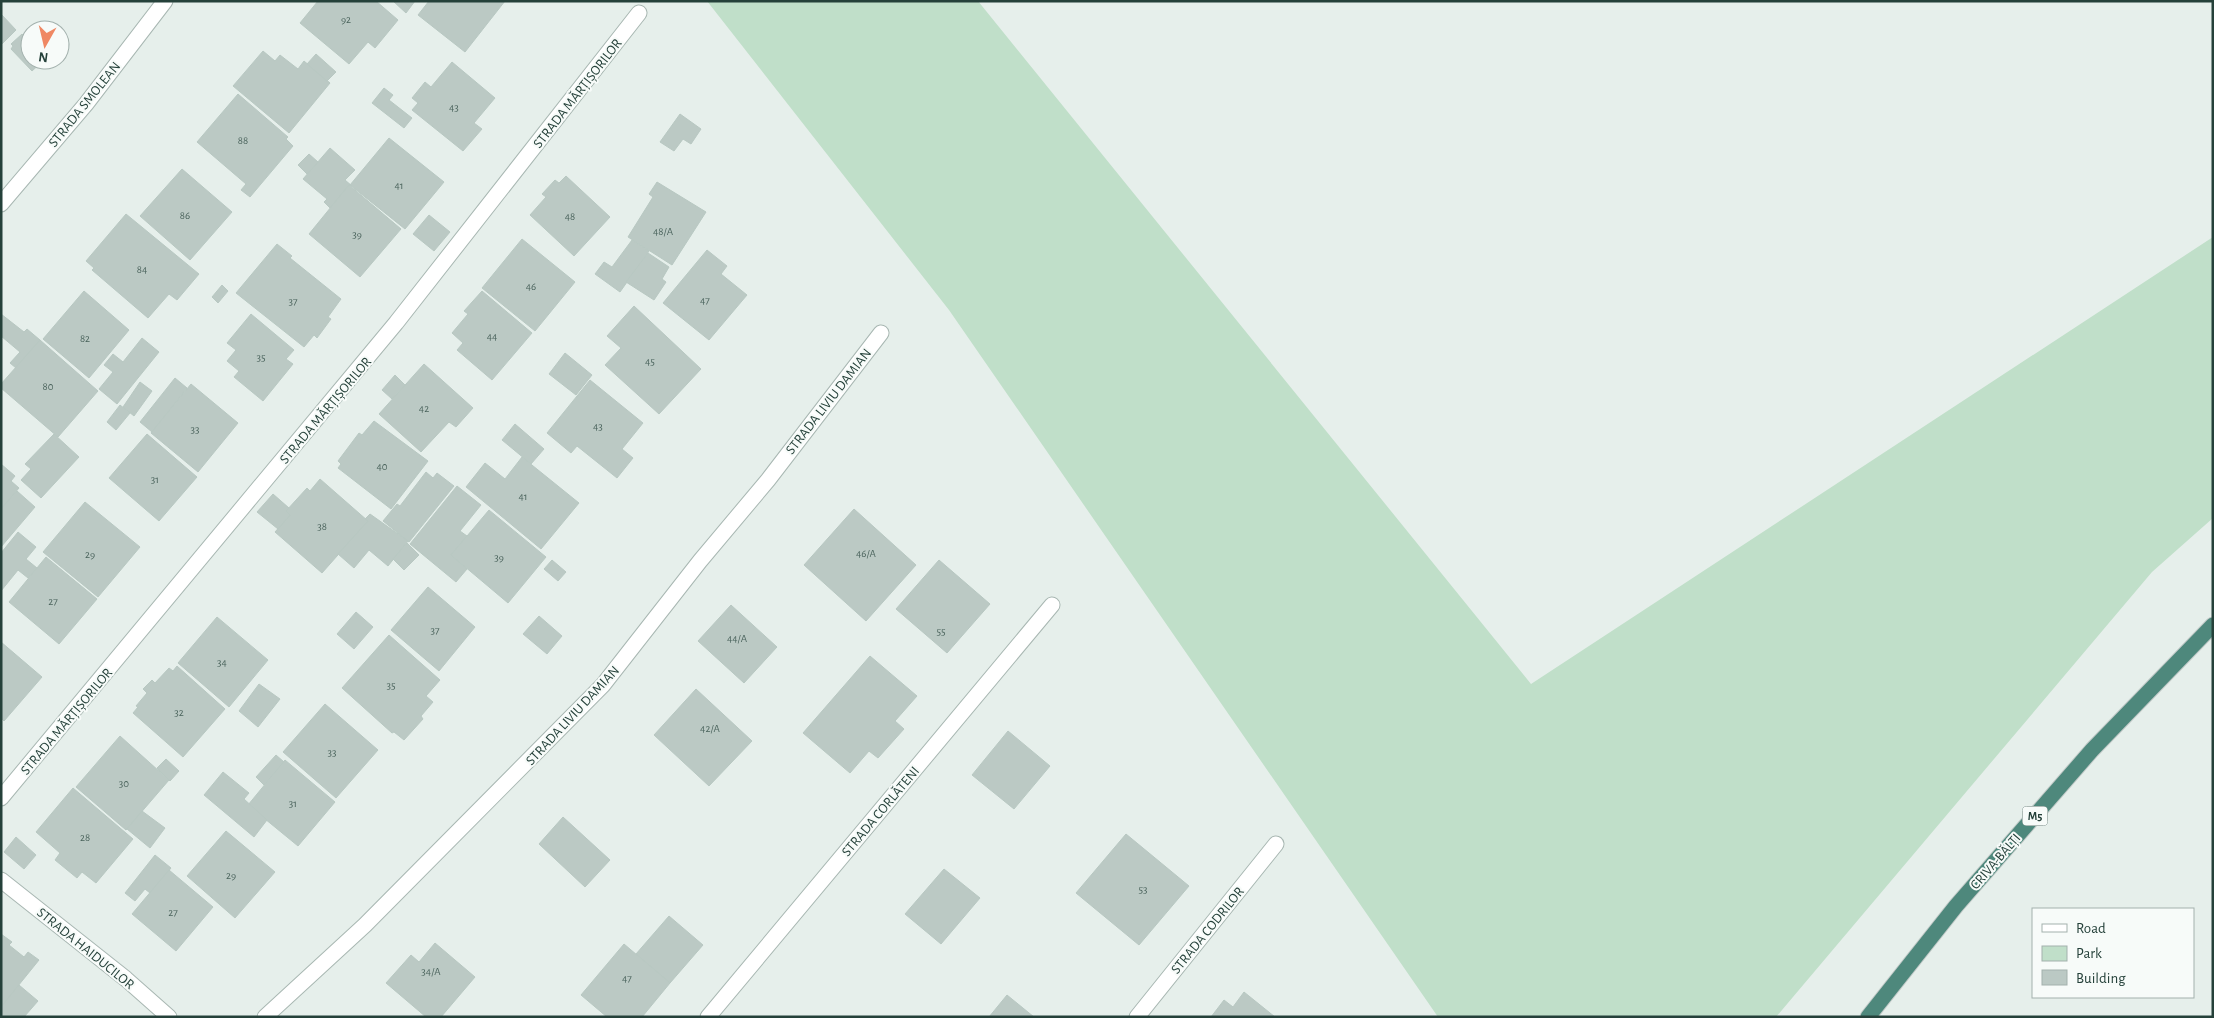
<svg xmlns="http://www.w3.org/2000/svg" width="2214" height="1018" font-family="'Alegreya Sans',sans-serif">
<rect width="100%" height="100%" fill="#e6efeb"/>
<path fill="#c0dfc9" d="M 707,1 L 978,1 L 1531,684 L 2213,237 L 2213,518 L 2152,572 L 1776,1017 L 1438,1017 L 949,310 Z"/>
<g fill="#bbc9c4" stroke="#b8c8c2">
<path d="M 318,1 L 376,1 L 398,20 L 375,48 L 368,42 L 349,64 L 300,23 Z"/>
<path d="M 393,1 L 415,1 L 406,13 Z"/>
<path d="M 429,1 L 505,1 L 465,52 L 418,15 Z"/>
<path d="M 1,14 L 16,30 L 1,45 Z"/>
<path d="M 22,34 L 30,42 L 30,60 L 44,60 L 32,71 L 11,49 L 13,46 L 11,44 Z"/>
<path d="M 263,51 L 275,61 L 280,55 L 298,69 L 304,61 L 330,83 L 289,133 L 233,86 Z"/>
<path d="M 316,54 L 336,72 L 327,81 L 307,64 Z"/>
<path d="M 452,62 L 495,98 L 474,123 L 482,129 L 463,151 L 412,110 L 418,103 L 412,98 L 425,82 L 431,87 Z"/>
<path d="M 384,88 L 393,95 L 389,100 L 412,118 L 404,128 L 372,103 Z"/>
<path d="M 238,94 L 288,137 L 286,139 L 293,146 L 250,197 L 241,190 L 246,184 L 197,142 Z"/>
<path d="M 680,114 L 701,129 L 691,144 L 683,139 L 674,151 L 660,142 Z"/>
<path d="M 389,138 L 444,182 L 405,229 L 350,185 Z"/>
<path d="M 330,148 L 355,170 L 345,180 L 352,186 L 349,185 L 330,208 L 324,202 L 327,199 L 303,179 Z"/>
<path d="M 309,154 L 318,162 L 307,174 L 298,165 Z"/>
<path d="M 182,169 L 232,212 L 190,260 L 140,216 Z"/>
<path d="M 566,176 L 610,217 L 574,256 L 530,215 L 546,197 L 542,194 L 555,180 L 559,183 Z"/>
<path d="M 657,182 L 706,212 L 672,265 L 628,237 L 653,197 L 649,194 Z"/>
<path d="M 349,185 L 401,229 L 360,277 L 309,234 Z"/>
<path d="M 126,214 L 199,274 L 177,300 L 169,294 L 148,318 L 92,270 L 94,268 L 86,261 Z"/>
<path d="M 429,215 L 450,232 L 434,251 L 413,234 Z"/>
<path d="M 522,239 L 575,282 L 535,331 L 482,288 Z"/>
<path d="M 632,240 L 649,251 L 620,292 L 595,274 L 604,262 L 612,267 Z"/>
<path d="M 277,244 L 292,256 L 290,258 L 341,299 L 328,317 L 331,319 L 317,338 L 314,335 L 304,347 L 236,293 Z"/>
<path d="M 707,250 L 727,266 L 721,274 L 747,295 L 709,340 L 663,303 Z"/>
<path d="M 648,253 L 669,267 L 662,279 L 666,282 L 654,300 L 626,282 Z"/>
<path d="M 222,285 L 228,291 L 218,303 L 212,297 Z"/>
<path d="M 84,291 L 129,330 L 89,378 L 43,339 Z"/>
<path d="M 482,291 L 532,333 L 492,380 L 457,350 L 463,343 L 452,333 L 468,314 L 464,311 Z"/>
<path d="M 634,306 L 701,369 L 659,414 L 605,365 L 621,348 L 607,336 Z"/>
<path d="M 1,314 L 24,332 L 27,329 L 40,340 L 16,368 L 10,363 L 20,352 L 1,336 Z"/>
<path d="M 251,314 L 294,350 L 286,359 L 293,364 L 263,401 L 234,377 L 239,371 L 227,361 L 236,350 L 227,343 Z"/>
<path d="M 142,338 L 159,352 L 117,404 L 99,389 L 113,372 L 104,365 L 113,354 L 123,362 Z"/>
<path d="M 40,340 L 98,391 L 58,437 L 1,388 L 1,384 Z"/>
<path d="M 565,353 L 592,375 L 576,395 L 549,374 Z"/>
<path d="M 424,364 L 473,408 L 456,427 L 449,422 L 421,452 L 379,414 Z"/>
<path d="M 395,375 L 405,385 L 392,399 L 382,390 Z"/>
<path d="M 175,378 L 187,388 L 152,432 L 140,422 Z"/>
<path d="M 590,380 L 643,423 L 622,449 L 633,458 L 617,478 L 577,446 L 571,453 L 547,433 Z"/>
<path d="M 140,382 L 152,391 L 134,416 L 123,407 Z"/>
<path d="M 191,384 L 238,423 L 198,472 L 151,433 Z"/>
<path d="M 120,405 L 130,413 L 116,430 L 107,422 Z"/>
<path d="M 374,421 L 428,461 L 391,509 L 338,468 L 341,464 L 338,461 L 359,433 L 362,435 Z"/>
<path d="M 515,424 L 544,449 L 531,464 L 502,440 Z"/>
<path d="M 54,434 L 79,457 L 41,498 L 21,480 L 31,469 L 25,464 Z"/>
<path d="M 147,434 L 197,477 L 159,521 L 109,478 Z"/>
<path d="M 522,457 L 579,503 L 541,549 L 466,487 L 485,463 L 505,479 Z"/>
<path d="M 1,464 L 15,476 L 11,481 L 19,488 L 1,509 Z"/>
<path d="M 426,472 L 433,478 L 437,473 L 454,486 L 409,542 L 383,521 L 397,504 L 400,506 Z"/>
<path d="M 320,479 L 368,521 L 322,573 L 275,532 L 290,515 L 286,511 L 307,488 L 310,491 Z"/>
<path d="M 457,486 L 481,505 L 460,531 L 467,536 L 451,555 L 467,569 L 456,582 L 410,544 Z"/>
<path d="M 17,491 L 35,507 L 1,547 L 1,509 Z"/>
<path d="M 273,494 L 289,508 L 286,511 L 290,515 L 278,529 L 257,512 Z"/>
<path d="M 85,502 L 140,547 L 98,597 L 43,552 Z"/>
<path d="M 854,509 L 916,565 L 866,621 L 804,565 Z"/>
<path d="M 489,510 L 546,557 L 508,603 L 451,555 Z"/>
<path d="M 370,514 L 408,541 L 388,566 L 369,550 L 354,568 L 338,554 L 368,521 L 365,519 Z"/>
<path d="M 18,532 L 36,547 L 26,559 L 37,568 L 28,578 L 18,570 L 1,591 L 1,553 Z"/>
<path d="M 407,543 L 419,555 L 404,570 L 393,559 Z"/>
<path d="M 46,557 L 97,599 L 59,644 L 9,602 Z"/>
<path d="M 552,560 L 566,572 L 558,581 L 544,569 Z"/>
<path d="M 939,560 L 990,604 L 947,653 L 896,609 Z"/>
<path d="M 428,587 L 475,627 L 439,671 L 391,630 Z"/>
<path d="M 731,605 L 777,647 L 744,683 L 698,641 Z"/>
<path d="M 356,612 L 373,627 L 354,649 L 337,634 Z"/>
<path d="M 539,616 L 562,636 L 547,654 L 523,634 Z"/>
<path d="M 217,617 L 268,660 L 229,707 L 178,663 Z"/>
<path d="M 389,635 L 440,680 L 426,696 L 433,702 L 421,716 L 423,719 L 404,740 L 394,732 L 392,733 L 342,688 Z"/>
<path d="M 1,642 L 42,677 L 4,721 L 1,718 Z"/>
<path d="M 870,656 L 917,696 L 895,721 L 904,729 L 878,758 L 869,751 L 850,773 L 803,733 Z"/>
<path d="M 177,666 L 225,709 L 183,757 L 133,713 L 138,707 L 136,706 L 147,693 L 143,689 L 152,680 L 155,683 L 169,668 L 173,671 Z"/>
<path d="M 259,684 L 280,699 L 258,727 L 239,711 Z"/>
<path d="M 696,689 L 752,741 L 709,786 L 654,735 Z"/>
<path d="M 325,704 L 378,750 L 336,798 L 283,752 Z"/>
<path d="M 1008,731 L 1050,766 L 1014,809 L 972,775 Z"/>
<path d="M 120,736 L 169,780 L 126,830 L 76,787 Z"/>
<path d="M 276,755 L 284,762 L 264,785 L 256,777 Z"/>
<path d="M 166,759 L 179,771 L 170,781 L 157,768 Z"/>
<path d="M 285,760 L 335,802 L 298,846 L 248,805 Z"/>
<path d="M 223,772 L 249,793 L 244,799 L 267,820 L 254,837 L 204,795 Z"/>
<path d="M 73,788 L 133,839 L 96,883 L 82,872 L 77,878 L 55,860 L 60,853 L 36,832 Z"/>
<path d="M 142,811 L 165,828 L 150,848 L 127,829 Z"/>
<path d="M 563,817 L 610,860 L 585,887 L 539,844 Z"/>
<path d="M 226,831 L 275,872 L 235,918 L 187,876 Z"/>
<path d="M 1126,834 L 1189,886 L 1139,945 L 1076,893 Z"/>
<path d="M 16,837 L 36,855 L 24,869 L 4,852 Z"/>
<path d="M 155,855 L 171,868 L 150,893 L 145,889 L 135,901 L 125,893 Z"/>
<path d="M 944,869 L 980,898 L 941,944 L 905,914 Z"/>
<path d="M 169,870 L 213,907 L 176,951 L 132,914 Z"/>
<path d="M 669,916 L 703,945 L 670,983 L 636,954 Z"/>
<path d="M 1,934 L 12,942 L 9,945 L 24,957 L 28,952 L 39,960 L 1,1007 Z"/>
<path d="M 435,943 L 475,977 L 441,1017 L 426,1017 L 386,983 L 411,955 L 419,962 Z"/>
<path d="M 624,944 L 670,983 L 642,1017 L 607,1017 L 581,995 Z"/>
<path d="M 19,985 L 38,1001 L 24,1017 L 1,1017 L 1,1007 Z"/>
<path d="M 1244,992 L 1275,1017 L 1211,1017 L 1224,1000 L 1233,1007 Z"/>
<path d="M 1007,995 L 1034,1017 L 989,1017 Z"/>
</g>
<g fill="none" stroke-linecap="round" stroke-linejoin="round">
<g stroke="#a8b7b2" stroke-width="17">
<g id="minor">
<path d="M 1,204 L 86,104 L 165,1"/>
<path d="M 1,798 L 396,323 L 639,13"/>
<path d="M 1,880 L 126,979 L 169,1017"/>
<path d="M 265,1017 L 365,925 L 603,685 L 700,561 L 768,480 L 881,333"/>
<path d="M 708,1017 L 1052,605"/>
<path d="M 1137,1017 L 1276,844"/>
</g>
</g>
<g stroke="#c2cac8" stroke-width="17">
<path id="trunk" d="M 1868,1017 L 1956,906 L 2092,750 L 2213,625"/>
</g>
<use href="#minor" stroke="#fff" stroke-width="15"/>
<use href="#trunk" stroke="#4e887c" stroke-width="15"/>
</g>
<g text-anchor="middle" stroke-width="4" stroke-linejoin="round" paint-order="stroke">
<g font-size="11" fill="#4a635c">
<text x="346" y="23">92</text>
<text x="454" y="111">43</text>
<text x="243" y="144">88</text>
<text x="399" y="189">41</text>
<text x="185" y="219">86</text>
<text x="570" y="220">48</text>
<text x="663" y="235">48/A</text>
<text x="357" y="238">39</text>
<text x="142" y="273">84</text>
<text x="531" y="290">46</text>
<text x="705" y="304">47</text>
<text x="293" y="305">37</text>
<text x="492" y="340">44</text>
<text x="85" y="342">82</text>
<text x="261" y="361">35</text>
<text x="650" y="365">45</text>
<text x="48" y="390">80</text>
<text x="424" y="412">42</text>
<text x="598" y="430">43</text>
<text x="195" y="433">33</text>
<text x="382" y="470">40</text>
<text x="155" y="483">31</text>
<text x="523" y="500">41</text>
<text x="322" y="530">38</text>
<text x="866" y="557">46/A</text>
<text x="90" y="558">29</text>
<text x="499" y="561">39</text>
<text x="53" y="605">27</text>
<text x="435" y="634">37</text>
<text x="941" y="635">55</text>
<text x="737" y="642">44/A</text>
<text x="222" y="666">34</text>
<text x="391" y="689">35</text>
<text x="179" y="716">32</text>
<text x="710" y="732">42/A</text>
<text x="332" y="756">33</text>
<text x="124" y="787">30</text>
<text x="293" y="807">31</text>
<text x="85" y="841">28</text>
<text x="231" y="879">29</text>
<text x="1143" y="893">53</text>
<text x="173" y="916">27</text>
<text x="431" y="975">34/A</text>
<text x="627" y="982">47</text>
</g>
<rect fill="#f7fbf9" stroke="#647973" stroke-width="1" x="2022.5" y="806.5" width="25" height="19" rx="4"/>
<g font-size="12" font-weight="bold" fill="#25413a">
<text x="2035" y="820">M5</text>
</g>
<g font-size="14" fill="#25413a" stroke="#f7fbf9">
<text transform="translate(577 93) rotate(-52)" y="5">STRADA MĂRȚIȘORILOR</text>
<text transform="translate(84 104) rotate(-51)" y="5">STRADA SMOLEAN</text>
<text transform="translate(828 401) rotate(-52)" y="5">STRADA LIVIU DAMIAN</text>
<text transform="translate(325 410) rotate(-50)" y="5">STRADA MĂRȚIȘORILOR</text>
<text transform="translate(572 715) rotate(-47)" y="5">STRADA LIVIU DAMIAN</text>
<text transform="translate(66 721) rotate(-50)" y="5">STRADA MĂRȚIȘORILOR</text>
<text transform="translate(880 811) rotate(-50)" y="5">STRADA CORLĂTENI</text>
<text transform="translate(1995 861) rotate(-49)" y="5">CRIVA-BĂLȚI</text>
<text transform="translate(1207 930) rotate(-51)" y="5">STRADA CODRILOR</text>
<text transform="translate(86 948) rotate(39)" y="5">STRADA HAIDUCILOR</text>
</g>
</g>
<rect width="2214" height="1018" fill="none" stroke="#25413a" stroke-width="5"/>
<rect x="2032" y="908" width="162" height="90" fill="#f7fbf9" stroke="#a3b1ad"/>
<rect x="2042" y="924" width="25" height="8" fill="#ffffff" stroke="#a3b1ad"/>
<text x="2076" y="933" font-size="15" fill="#25413a">Road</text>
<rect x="2042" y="946" width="25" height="15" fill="#c0dfc9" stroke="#a3b1ad"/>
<text x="2076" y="958" font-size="15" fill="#25413a">Park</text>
<rect x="2042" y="970" width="25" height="15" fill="#bbc9c4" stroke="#a3b1ad"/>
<text x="2076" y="983" font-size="15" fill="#25413a">Building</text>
<g transform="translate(45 45) rotate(188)"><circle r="24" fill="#f7fbf9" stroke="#a3b1ad"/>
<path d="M0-4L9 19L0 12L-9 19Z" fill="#ef8864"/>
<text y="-8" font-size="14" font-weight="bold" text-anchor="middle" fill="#25413a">N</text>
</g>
</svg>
